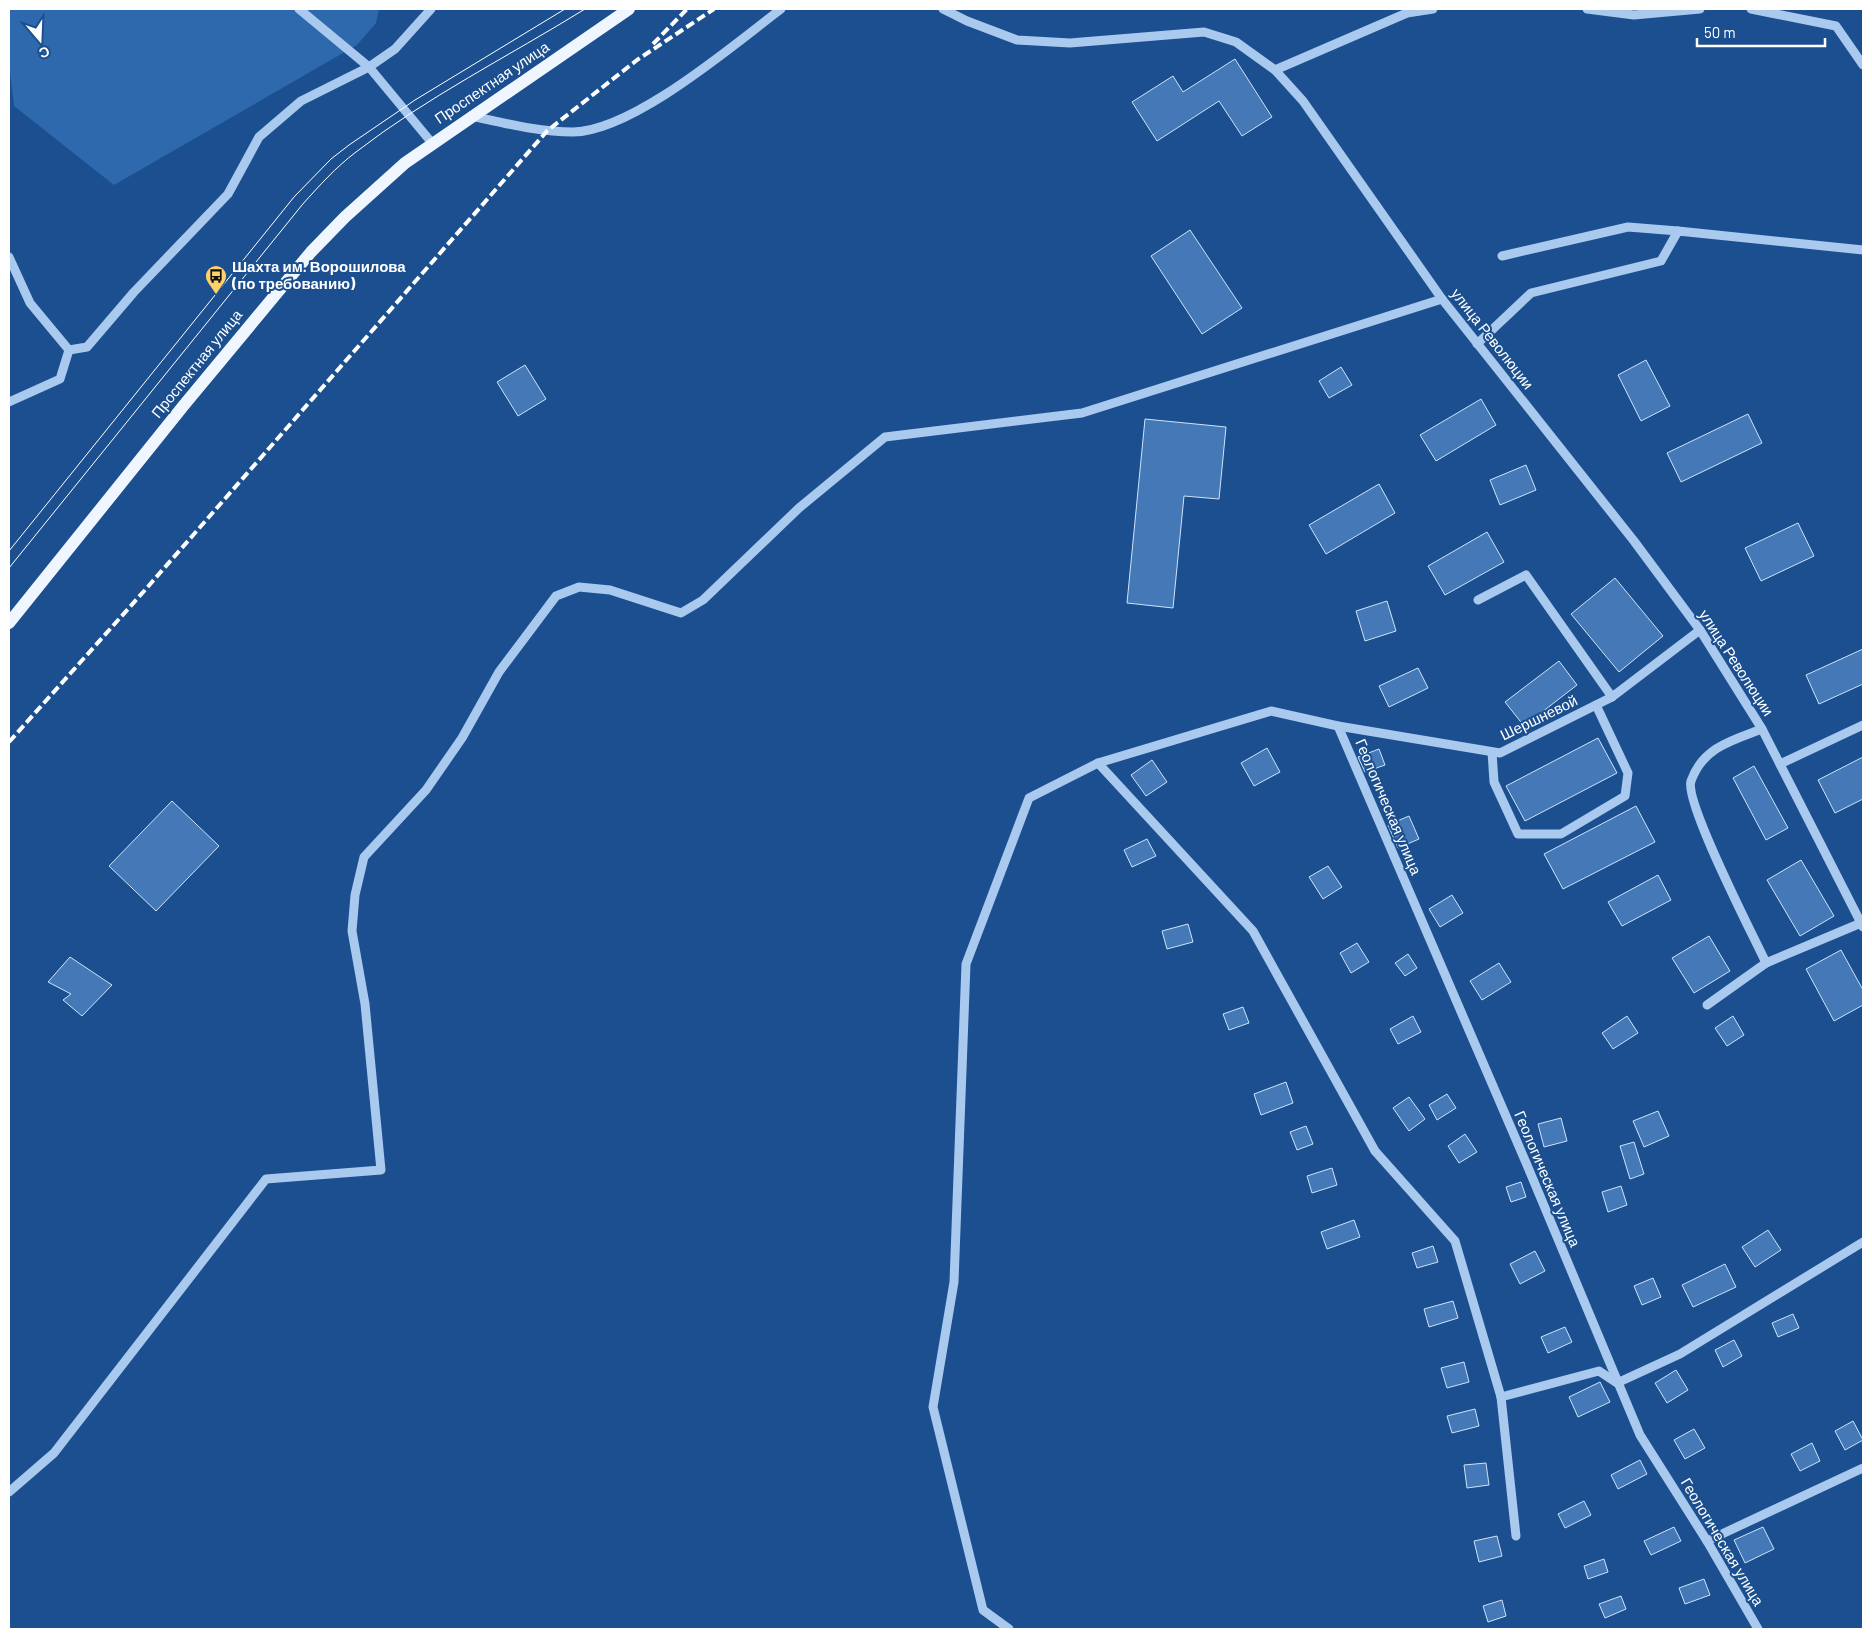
<svg xmlns="http://www.w3.org/2000/svg" width="1872" height="1638" font-family="Barlow,sans-serif">
<rect width="100%" height="100%" fill="#1b4f8f"/>
<path fill="#2e69ad" d="M 9,9 L 379,9 L 376,23 L 357,45 L 114,185 L 14,106 L 9,63 Z"/>
<g fill="#4478b7" stroke="#cfe3fa">
<path d="M 1235,59 L 1272,117 L 1242,136 L 1219,101 L 1157,141 L 1132,102 L 1173,76 L 1183,92 Z"/>
<path d="M 1190,230 L 1242,308 L 1202,334 L 1151,256 Z"/>
<path d="M 1646,360 L 1670,406 L 1641,421 L 1618,375 Z"/>
<path d="M 525,365 L 546,399 L 518,416 L 497,382 Z"/>
<path d="M 1341,367 L 1352,385 L 1329,398 L 1319,381 Z"/>
<path d="M 1481,399 L 1496,425 L 1436,461 L 1420,435 Z"/>
<path d="M 1748,414 L 1762,443 L 1681,482 L 1667,453 Z"/>
<path d="M 1145,419 L 1226,427 L 1219,499 L 1184,496 L 1173,608 L 1127,603 Z"/>
<path d="M 1526,465 L 1536,490 L 1500,505 L 1490,480 Z"/>
<path d="M 1379,484 L 1395,513 L 1326,554 L 1309,525 Z"/>
<path d="M 1798,523 L 1814,556 L 1761,581 L 1745,548 Z"/>
<path d="M 1487,532 L 1504,562 L 1445,595 L 1428,566 Z"/>
<path d="M 1615,578 L 1663,636 L 1619,672 L 1571,614 Z"/>
<path d="M 1387,601 L 1396,631 L 1365,641 L 1356,611 Z"/>
<path d="M 1863,649 L 1863,684 L 1819,704 L 1806,675 Z"/>
<path d="M 1559,661 L 1577,685 L 1524,726 L 1505,702 Z"/>
<path d="M 1418,668 L 1428,688 L 1389,707 L 1379,686 Z"/>
<path d="M 1598,738 L 1617,773 L 1525,821 L 1506,786 Z"/>
<path d="M 1267,748 L 1280,772 L 1254,786 L 1241,763 Z"/>
<path d="M 1379,749 L 1385,765 L 1365,772 L 1358,757 Z"/>
<path d="M 1863,757 L 1863,799 L 1835,813 L 1818,780 Z"/>
<path d="M 1152,760 L 1167,782 L 1146,796 L 1131,775 Z"/>
<path d="M 1754,766 L 1788,828 L 1766,840 L 1733,778 Z"/>
<path d="M 172,801 L 219,846 L 156,911 L 109,866 Z"/>
<path d="M 1636,806 L 1655,842 L 1563,889 L 1544,854 Z"/>
<path d="M 1409,816 L 1419,839 L 1398,848 L 1388,825 Z"/>
<path d="M 1147,839 L 1156,856 L 1132,867 L 1124,850 Z"/>
<path d="M 1801,860 L 1834,916 L 1800,936 L 1767,880 Z"/>
<path d="M 1328,866 L 1342,887 L 1323,899 L 1309,877 Z"/>
<path d="M 1658,875 L 1671,900 L 1622,926 L 1608,902 Z"/>
<path d="M 1452,895 L 1463,913 L 1440,927 L 1429,909 Z"/>
<path d="M 1188,924 L 1193,942 L 1167,949 L 1162,931 Z"/>
<path d="M 1709,936 L 1730,971 L 1694,993 L 1672,958 Z"/>
<path d="M 1357,943 L 1369,962 L 1351,973 L 1340,953 Z"/>
<path d="M 1841,950 L 1863,990 L 1863,1005 L 1834,1021 L 1806,969 Z"/>
<path d="M 1408,954 L 1417,968 L 1405,976 L 1395,963 Z"/>
<path d="M 70,957 L 112,985 L 82,1016 L 63,1000 L 71,994 L 48,982 Z"/>
<path d="M 1499,963 L 1511,982 L 1482,1000 L 1470,981 Z"/>
<path d="M 1243,1007 L 1249,1023 L 1229,1030 L 1223,1014 Z"/>
<path d="M 1413,1016 L 1421,1032 L 1398,1044 L 1390,1029 Z"/>
<path d="M 1627,1016 L 1638,1033 L 1613,1049 L 1602,1033 Z"/>
<path d="M 1733,1016 L 1744,1035 L 1727,1046 L 1715,1028 Z"/>
<path d="M 1286,1082 L 1293,1103 L 1261,1115 L 1254,1094 Z"/>
<path d="M 1447,1094 L 1456,1108 L 1437,1120 L 1429,1105 Z"/>
<path d="M 1409,1097 L 1425,1119 L 1409,1131 L 1393,1108 Z"/>
<path d="M 1658,1111 L 1669,1136 L 1644,1147 L 1633,1121 Z"/>
<path d="M 1561,1118 L 1567,1141 L 1544,1147 L 1538,1124 Z"/>
<path d="M 1306,1126 L 1313,1144 L 1297,1150 L 1290,1132 Z"/>
<path d="M 1465,1134 L 1477,1152 L 1459,1163 L 1448,1146 Z"/>
<path d="M 1634,1142 L 1644,1174 L 1630,1179 L 1620,1146 Z"/>
<path d="M 1332,1168 L 1337,1185 L 1312,1193 L 1307,1176 Z"/>
<path d="M 1521,1182 L 1526,1197 L 1511,1202 L 1506,1187 Z"/>
<path d="M 1621,1186 L 1627,1205 L 1608,1212 L 1602,1192 Z"/>
<path d="M 1354,1220 L 1360,1237 L 1327,1249 L 1321,1232 Z"/>
<path d="M 1768,1230 L 1781,1250 L 1755,1267 L 1742,1247 Z"/>
<path d="M 1433,1246 L 1438,1262 L 1417,1268 L 1412,1253 Z"/>
<path d="M 1535,1251 L 1545,1271 L 1520,1284 L 1510,1264 Z"/>
<path d="M 1725,1264 L 1736,1287 L 1693,1307 L 1682,1285 Z"/>
<path d="M 1653,1278 L 1661,1297 L 1642,1305 L 1634,1286 Z"/>
<path d="M 1453,1301 L 1458,1318 L 1429,1327 L 1424,1309 Z"/>
<path d="M 1793,1314 L 1799,1328 L 1778,1337 L 1772,1323 Z"/>
<path d="M 1565,1327 L 1572,1342 L 1548,1353 L 1541,1337 Z"/>
<path d="M 1734,1340 L 1742,1356 L 1723,1367 L 1715,1350 Z"/>
<path d="M 1464,1362 L 1469,1382 L 1447,1388 L 1441,1368 Z"/>
<path d="M 1676,1370 L 1688,1390 L 1667,1403 L 1655,1383 Z"/>
<path d="M 1600,1382 L 1610,1402 L 1578,1417 L 1569,1397 Z"/>
<path d="M 1475,1409 L 1479,1426 L 1452,1433 L 1447,1416 Z"/>
<path d="M 1853,1421 L 1863,1440 L 1845,1450 L 1835,1431 Z"/>
<path d="M 1694,1429 L 1705,1448 L 1685,1459 L 1674,1440 Z"/>
<path d="M 1812,1443 L 1820,1461 L 1800,1471 L 1791,1454 Z"/>
<path d="M 1640,1460 L 1647,1474 L 1618,1489 L 1611,1475 Z"/>
<path d="M 1486,1463 L 1489,1485 L 1467,1488 L 1464,1465 Z"/>
<path d="M 1584,1501 L 1591,1515 L 1565,1528 L 1558,1514 Z"/>
<path d="M 1674,1527 L 1681,1541 L 1651,1555 L 1644,1541 Z"/>
<path d="M 1763,1527 L 1774,1549 L 1745,1563 L 1734,1540 Z"/>
<path d="M 1497,1536 L 1502,1556 L 1479,1562 L 1474,1541 Z"/>
<path d="M 1604,1559 L 1608,1572 L 1588,1579 L 1584,1566 Z"/>
<path d="M 1704,1579 L 1710,1595 L 1685,1604 L 1679,1588 Z"/>
<path d="M 1621,1596 L 1626,1609 L 1605,1618 L 1599,1604 Z"/>
<path d="M 1502,1600 L 1506,1616 L 1488,1622 L 1483,1606 Z"/>
</g>
<g fill="none" stroke-linecap="round" stroke-linejoin="round">
<g stroke="#a9c9ee" stroke-width="9">
<path d="M 299,9 L 369,67 L 395,49 L 431,9"/>
<path d="M 943,9 L 967,21 L 1017,40 L 1070,43 L 1204,32 L 1236,42 L 1275,70 L 1303,101 L 1442,299 L 1634,541 L 1700,630 L 1762,729 L 1863,927"/>
<path d="M 1587,9 L 1634,15 L 1700,9"/>
<path d="M 1751,9 L 1836,26 L 1863,65"/>
<path d="M 1275,70 L 1407,13 L 1433,9"/>
<path d="M 471,116 C 504,123 539,132 573,132 C 633,131 732,46 781,9"/>
<path d="M 1502,256 L 1628,227 L 1678,231"/>
<path d="M 9,257 L 30,303 L 69,350"/>
<path d="M 1477,344 L 1531,293 L 1661,261 L 1678,231 L 1863,250"/>
<path d="M 69,350 L 87,347 L 134,292 L 228,194 L 259,137 L 301,101 L 369,67 L 432,143"/>
<path d="M 9,402 L 60,379 L 69,350"/>
<path d="M 1478,600 L 1526,575 L 1612,697"/>
<path d="M 1338,726 L 1527,1165 L 1640,1435 L 1707,1541 L 1758,1629"/>
<path d="M 1762,729 C 1733,740 1703,747 1691,781 C 1684,802 1753,935 1766,963 L 1861,923"/>
<path d="M 1492,752 L 1494,782 L 1518,834 L 1561,834 L 1625,796 L 1628,773 L 1596,705"/>
<path d="M 1098,763 L 1253,931 L 1375,1151 L 1455,1241 L 1501,1397 L 1599,1371 L 1617,1383 L 1680,1354 L 1863,1242"/>
<path d="M 1780,764 L 1863,725"/>
<path d="M 1707,1005 L 1766,963"/>
<path d="M 1501,1397 L 1516,1536"/>
<path d="M 9,1492 L 54,1453 L 266,1179 L 381,1170 L 365,1004 L 352,931 L 355,895 L 364,857 L 426,790 L 462,738 L 499,672 L 556,596 L 579,587 L 610,590 L 681,613 L 703,600 L 799,508 L 885,437 L 1082,413 L 1442,299"/>
<path d="M 1707,1541 L 1863,1468"/>
<path d="M 1009,1629 L 983,1610 L 933,1407 L 954,1282 L 966,964 L 1029,798 L 1098,763 L 1271,711 L 1338,726 L 1500,753 L 1612,697 L 1700,630"/>
</g>
<path stroke="#f0f6ff" stroke-width="12" d="M 9,623 L 184,405 L 311,252 L 345,217 L 405,163 L 629,9"/>
<g stroke="#fff" stroke-width="1">
<path d="M 9,551 L 294,197 L 331,159 L 349,145 L 415,100 L 565,9"/>
<path d="M 9,568 L 302,205 C 319,186 336,167 356,152 C 427,97 509,56 585,9"/>
</g>
<g stroke="#fff" stroke-width="4" stroke-dasharray="9 4" stroke-linecap="butt">
<path d="M 653,44 L 687,9"/>
<path d="M 9,742 L 145,590 L 547,131 L 637,60 L 714,9"/>
</g>
</g>
<defs>
<g id="bus-pin" transform="scale(1.125)"><path d="M0 17L-7.5 6A9.5 9.5 0 1 1 7.5 6Z" fill="#ffd166" stroke="#1b4f8f"/><path d="M-5-6H5V4H4V6H2V4H-2V6H-4V4H-5ZM-3.5-4V0h7V-4ZM-3.5 1.2v1.5H-2V1.2ZM2 1.2v1.5H3.5V1.2Z" fill="#111"/></g>
</defs>
<g fill-rule="evenodd">
<use href="#bus-pin" x="216" y="276"/>
</g>
<g text-anchor="middle" stroke-width="4" stroke-linejoin="round" paint-order="stroke">
<g font-size="15" fill="#fff" stroke="#1b4f8f">
<text transform="translate(492 83) rotate(-34)" y="5">Проспектная улица</text>
<text transform="translate(1492 339) rotate(52)" y="5">улица Революции</text>
<text transform="translate(197 364) rotate(-51)" y="5">Проспектная улица</text>
<text transform="translate(1736 663) rotate(57)" y="5">улица Революции</text>
<text transform="translate(1539 718) rotate(-26)" y="5">Шершневой</text>
<text transform="translate(1388 807) rotate(67)" y="5">Геологическая улица</text>
<text transform="translate(1547 1179) rotate(67)" y="5">Геологическая улица</text>
<text transform="translate(1722 1542) rotate(59)" y="5">Геологическая улица</text>
</g>
<g font-size="15" font-weight="bold" fill="#fff" stroke="#1b4f8f" text-anchor="start">
<text x="232" y="272">Шахта им. Ворошилова<tspan x="232" dy="17">(по требованию)</tspan></text>
</g>
</g>
<rect width="1872" height="1638" fill="none" stroke="#ffffff" stroke-width="20"/>
<g transform="translate(40 40) rotate(161)" stroke="#1b4f8f" stroke-width="4" paint-order="stroke">
<path d="M0-4L9 19L0 12L-9 19Z" fill="#ffffff"/>
<text y="-8" font-size="14" font-weight="bold" text-anchor="middle" fill="#ffffff">С</text>
</g>
<path d="M1697 38v8h128v-8" fill="none" stroke="#ffffff" stroke-width="2.5"/>
<text x="1704" y="38" font-size="15" fill="#ffffff" stroke="#1b4f8f" stroke-width="4" paint-order="stroke">50 m</text>
</svg>
